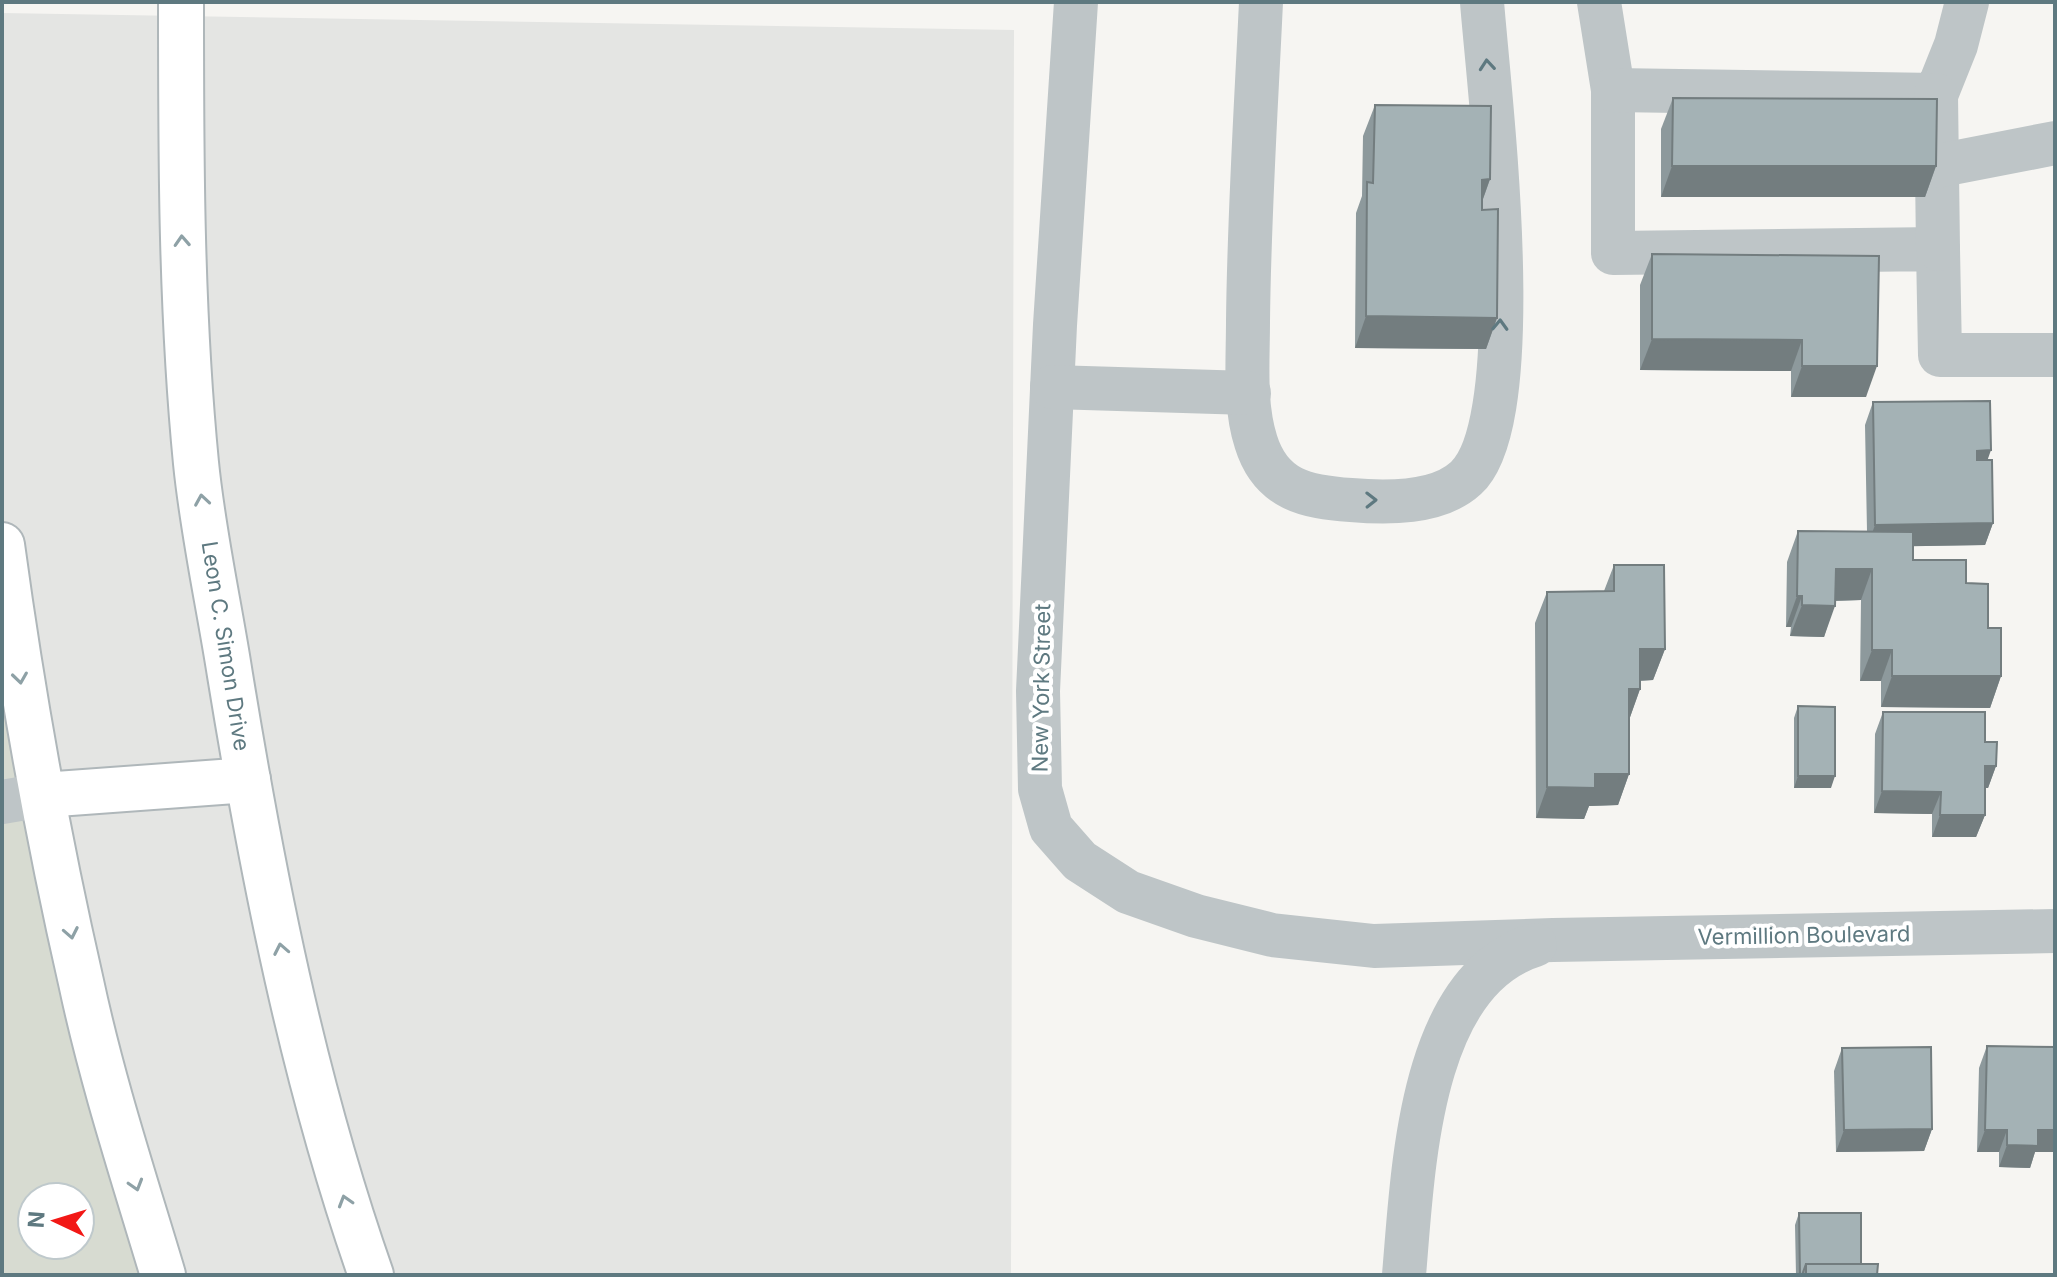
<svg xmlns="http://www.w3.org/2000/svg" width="2057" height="1277" font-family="Inter,sans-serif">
<rect width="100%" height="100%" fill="#f6f5f2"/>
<path fill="#e4e5e3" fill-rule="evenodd" d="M 2,13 L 1014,30 L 1011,1275 L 2,1275 ZM 32,1197 L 80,1197 L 80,1245 L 32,1245 Z"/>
<path fill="#d7dbd1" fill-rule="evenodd" d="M 2,545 L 163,1275 L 2,1275 ZM 32,1197 L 80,1197 L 80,1245 L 32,1245 Z"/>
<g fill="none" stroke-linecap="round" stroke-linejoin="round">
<g stroke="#afb7ba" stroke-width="48">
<g id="major">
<path d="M 181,2 C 181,156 181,310 196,463 C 203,534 219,604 230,675 C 263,877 303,1081 371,1275"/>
<path d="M 2,545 C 22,692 48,838 81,982 C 102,1081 134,1178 163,1275"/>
<path d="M 43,795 L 248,780"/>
</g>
</g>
<g stroke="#bec5c7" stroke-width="44">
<path d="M 1076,2 L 1055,325 L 1038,691 L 1040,789 L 1051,828 L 1080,861 L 1128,892 L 1196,916 L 1272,935 L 1374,946 L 1553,940 L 2055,931"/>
<path d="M 1261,2 C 1256,109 1249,215 1248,322 C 1248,361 1244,405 1256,442 C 1271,490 1306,497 1351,500 C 1386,503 1438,504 1466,478 C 1530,419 1489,92 1482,2"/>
<path d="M 1599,2 L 1613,90 L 1613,253 L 1938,249 L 1940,355 L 2055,355"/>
<path d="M 1613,90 L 1936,95 L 1956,45 L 1967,2"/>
<path d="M 1936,95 L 1938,249"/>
<path d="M 1937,166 L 2055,143"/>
<path d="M 1052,387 L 1249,393"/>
<path d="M 2,802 L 43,795"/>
<path d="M 1404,1275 C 1413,1173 1418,980 1535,945"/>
</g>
<use href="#major" stroke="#fff" stroke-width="44"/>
</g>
<g fill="#8d999c">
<path d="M 1673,98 L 1936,166 L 1925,197 L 1661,197 L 1661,129 Z"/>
<path d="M 1375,105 L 1490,179 L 1482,202 L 1482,210 L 1497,318 L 1486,349 L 1355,348 L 1356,213 L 1362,196 L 1363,136 Z"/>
<path d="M 1652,254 L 1879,256 L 1866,397 L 1791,397 L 1791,371 L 1640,370 L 1640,285 Z"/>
<path d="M 1873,402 L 1987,460 L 1993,523 L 1985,545 L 1913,546 L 1913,560 L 1966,583 L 1988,628 L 2001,676 L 1990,708 L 1881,707 L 1881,681 L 1860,681 L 1861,600 L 1835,601 L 1824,637 L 1790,636 L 1791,627 L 1786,627 L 1787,562 L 1798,531 L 1867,531 L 1865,425 Z"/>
<path d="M 1614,565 L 1665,649 L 1653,680 L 1640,681 L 1640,689 L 1629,720 L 1629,774 L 1618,805 L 1589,806 L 1584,819 L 1536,818 L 1535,623 L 1547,592 L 1604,591 Z"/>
<path d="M 1798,706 L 1831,788 L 1794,788 L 1794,718 Z"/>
<path d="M 1883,712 L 1985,742 L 1996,766 L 1988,788 L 1985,788 L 1985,815 L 1976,837 L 1932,837 L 1932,814 L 1874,813 L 1875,734 Z"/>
<path d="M 1987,1046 L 2035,1152 L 2030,1168 L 1999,1167 L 1999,1152 L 1977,1152 L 1979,1068 Z"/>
<path d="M 1842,1048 L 1932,1129 L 1924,1151 L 1836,1152 L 1834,1071 Z"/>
<path d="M 1799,1213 L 1861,1264 L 1877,1275 L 1796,1275 L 1795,1225 Z"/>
</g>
<g fill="#737d7f">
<path d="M 1672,166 L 1936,166 L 1925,197 L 1661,197 Z"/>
<path d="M 1490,179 L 1479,210 L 1482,180 Z"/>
<path d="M 1366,316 L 1497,318 L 1486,349 L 1355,348 Z"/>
<path d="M 1652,339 L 1802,340 L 1791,371 L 1640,370 Z"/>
<path d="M 1802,366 L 1877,366 L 1866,397 L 1791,397 Z"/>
<path d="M 1991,450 L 1983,473 L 1968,474 L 1977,451 Z"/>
<path d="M 1993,523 L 1985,545 L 1867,547 L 1875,525 Z"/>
<path d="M 1836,569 L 1872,569 L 1861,600 L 1824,601 Z"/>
<path d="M 1797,596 L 1802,596 L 1791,627 L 1786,627 Z"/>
<path d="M 1802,605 L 1835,606 L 1824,637 L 1790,636 Z"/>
<path d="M 1640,649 L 1665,649 L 1653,680 L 1629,681 Z"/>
<path d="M 1872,650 L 1892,650 L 1881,681 L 1860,681 Z"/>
<path d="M 1892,676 L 2001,676 L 1990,708 L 1881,707 Z"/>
<path d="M 1629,689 L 1640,689 L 1629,720 Z"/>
<path d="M 1985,766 L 1996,766 L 1988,788 L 1977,788 Z"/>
<path d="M 1595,774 L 1629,774 L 1618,805 L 1589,806 L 1584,819 L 1536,818 L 1547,787 Z"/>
<path d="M 1798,776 L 1835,776 L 1831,788 L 1794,788 Z"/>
<path d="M 1882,791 L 1941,792 L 1932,814 L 1874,813 Z"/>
<path d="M 1940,815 L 1985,815 L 1976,837 L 1932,837 Z"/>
<path d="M 1932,1129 L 1924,1151 L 1836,1152 L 1844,1130 Z"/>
<path d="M 1985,1130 L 2007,1130 L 1999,1152 L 1977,1152 Z"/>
<path d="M 2038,1130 L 2055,1130 L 2055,1152 L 2035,1152 L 2030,1168 L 1999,1167 L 2007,1145 Z"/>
</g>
<g fill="#a4b2b5" stroke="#737d7f" stroke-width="2">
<path d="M 1673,98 L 1937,99 L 1936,166 L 1672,166 Z"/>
<path d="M 1375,105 L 1491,106 L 1490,179 L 1482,180 L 1482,210 L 1498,209 L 1497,318 L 1366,316 L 1367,182 L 1373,183 Z"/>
<path d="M 1652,254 L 1879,256 L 1877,366 L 1802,366 L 1802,340 L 1652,339 Z"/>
<path d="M 1990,401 L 1991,450 L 1977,451 L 1977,460 L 1992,460 L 1993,523 L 1875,525 L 1873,402 Z"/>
<path d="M 1798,531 L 1913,532 L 1913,560 L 1966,560 L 1966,583 L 1988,584 L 1988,628 L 2001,628 L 2001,676 L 1892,676 L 1892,650 L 1872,650 L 1872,569 L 1836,569 L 1835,606 L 1802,605 L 1802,596 L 1797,596 Z"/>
<path d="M 1614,565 L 1664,565 L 1665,649 L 1640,649 L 1640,689 L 1629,689 L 1629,774 L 1595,774 L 1595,788 L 1547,787 L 1547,592 L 1614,591 Z"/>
<path d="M 1798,706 L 1835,707 L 1835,776 L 1798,776 Z"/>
<path d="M 1883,712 L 1985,712 L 1985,742 L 1997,742 L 1996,766 L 1985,766 L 1985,815 L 1940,815 L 1941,792 L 1882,791 Z"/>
<path d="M 1987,1046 L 2055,1047 L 2055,1130 L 2038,1130 L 2038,1146 L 2007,1145 L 2007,1130 L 1985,1130 Z"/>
<path d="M 1931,1047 L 1932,1129 L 1844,1130 L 1842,1048 Z"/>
<path d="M 1799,1213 L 1861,1213 L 1861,1264 L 1806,1264 L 1802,1275 L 1800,1275 Z"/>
<path d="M 1806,1264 L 1878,1264 L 1877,1275 L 1806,1275 Z"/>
</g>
<defs><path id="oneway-chevron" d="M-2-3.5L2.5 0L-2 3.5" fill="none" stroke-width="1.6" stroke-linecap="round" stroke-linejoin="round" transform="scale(2)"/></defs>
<g stroke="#5e7980">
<use href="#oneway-chevron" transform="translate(1487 65) rotate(-95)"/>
<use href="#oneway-chevron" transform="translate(1500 325) rotate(-88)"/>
<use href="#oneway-chevron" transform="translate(1371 500) rotate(-1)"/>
</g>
<g stroke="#8ea1a6">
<use href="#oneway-chevron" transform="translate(182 241) rotate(-93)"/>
<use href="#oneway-chevron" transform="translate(202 500) rotate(-99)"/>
<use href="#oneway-chevron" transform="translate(20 678) rotate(82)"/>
<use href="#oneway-chevron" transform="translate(71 933) rotate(79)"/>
<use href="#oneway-chevron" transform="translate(281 949) rotate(-101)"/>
<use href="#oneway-chevron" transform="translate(136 1185) rotate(73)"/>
<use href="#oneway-chevron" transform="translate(345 1201) rotate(-107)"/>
</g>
<g text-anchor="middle" stroke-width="8" stroke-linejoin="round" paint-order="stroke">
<g font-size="22" fill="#5e7980" stroke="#fff">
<text transform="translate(226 646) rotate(81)" y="8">Leon C. Simon Drive</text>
<text transform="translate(1041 688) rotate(-89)" y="8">New York Street</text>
<text transform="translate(1804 935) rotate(-1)" y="8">Vermillion Boulevard</text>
</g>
</g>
<rect width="2057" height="1277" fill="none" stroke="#5e7980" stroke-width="8"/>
<g transform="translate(56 1221) rotate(274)"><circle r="38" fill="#ffffff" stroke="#bfc9cc" stroke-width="2"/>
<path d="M0-6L14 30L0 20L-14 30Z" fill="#f21816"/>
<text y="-12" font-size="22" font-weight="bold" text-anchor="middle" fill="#5e7980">N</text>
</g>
</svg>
